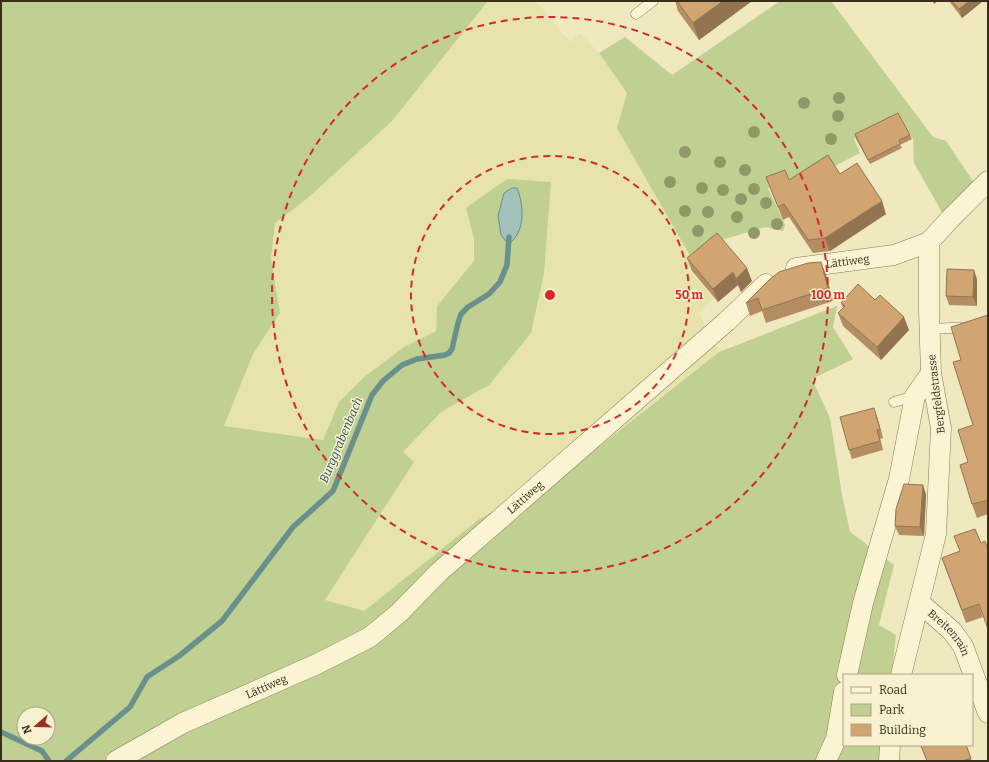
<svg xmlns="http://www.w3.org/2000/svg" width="989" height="762" font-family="Bitter,serif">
<rect width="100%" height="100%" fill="#f0e8bf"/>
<path fill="#e6e4ac" d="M 488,1 L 536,1 L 570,42 L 580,33 L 599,53 L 627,93 L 617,128 L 697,265 L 690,271 L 714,299 L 699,313 L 719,352 L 586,457 L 478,520 L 364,611 L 325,601 L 414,462 L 402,452 L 441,412 L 489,385 L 531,333 L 466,208 L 474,239 L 474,261 L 437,306 L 436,331 L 404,347 L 364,377 L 339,402 L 323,440 L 224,426 L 253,354 L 280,313 L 271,259 L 275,222 L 308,198 L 392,121 Z"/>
<g fill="#c0cf92" fill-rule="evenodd">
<path d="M 1,1 L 488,1 L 392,121 L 308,198 L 275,223 L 271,259 L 280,313 L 253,354 L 224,426 L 323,440 L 339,402 L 364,377 L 404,347 L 436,331 L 437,306 L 474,261 L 474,239 L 466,208 L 507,179 L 551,182 L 544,273 L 531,333 L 489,385 L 441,412 L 403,452 L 414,462 L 325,600 L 364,611 L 478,520 L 586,457 L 719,352 L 837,306 L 833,327 L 853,359 L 812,379 L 830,418 L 842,495 L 850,532 L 894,565 L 879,625 L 896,635 L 892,675 L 844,675 L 844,745 L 885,745 L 884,761 L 1,761 ZM 24,714 L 48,714 L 48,738 L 24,738 Z"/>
<path d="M 780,1 L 831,1 L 933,137 L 946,141 L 975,184 L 943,214 L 914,163 L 913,139 L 900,116 L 854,139 L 860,153 L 795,186 L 789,180 L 768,188 L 785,225 L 783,231 L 766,227 L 718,241 L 693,261 L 617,128 L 627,93 L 599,53 L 625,37 L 672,75 Z"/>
</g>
<path fill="#a2c2bc" stroke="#69908b" d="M 512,188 L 517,188 C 524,205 526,233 508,244 L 501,235 L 498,216 L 504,193 Z"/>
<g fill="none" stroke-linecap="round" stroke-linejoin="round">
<g stroke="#69908b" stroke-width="5.5">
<path d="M 1,732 L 42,751 L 49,761"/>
<path d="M 66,761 L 130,707 L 147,677 L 179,656 L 222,621 L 293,527 L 333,491 L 372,395 L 383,381 L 402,365 L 417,359 L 445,355 L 449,353 L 452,349 L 458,323 L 461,314 L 468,307 L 489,294 L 500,282 L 507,265 L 509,237"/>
</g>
<g stroke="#8a7856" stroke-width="11">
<g id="service">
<path d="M 636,14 L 653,1"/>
<path d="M 929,329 L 975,327 L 988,324"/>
<path d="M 894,402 L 915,396"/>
</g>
</g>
<g stroke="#8a7856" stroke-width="21">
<g id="minor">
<path id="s1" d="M 796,268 L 894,255 L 929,242"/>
<path id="s2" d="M 920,603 L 952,631 L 963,646 L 988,713"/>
<path d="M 847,675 L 863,603 L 899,479 L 915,396 L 931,373"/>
<path d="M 901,675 L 936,534 L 941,428 L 931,373 L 929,311 L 929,242 L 950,219 L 988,181"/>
<path id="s3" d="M 116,761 L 183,723 L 317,664 L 370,637 L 399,613 L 439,572 L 727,321 L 766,284"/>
<path d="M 826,761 L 836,739 L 844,692"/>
<path d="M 889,761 L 890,745"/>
</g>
</g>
<use href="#service" stroke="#fbf4d3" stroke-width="10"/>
<use href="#minor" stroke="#fbf4d3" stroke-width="20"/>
</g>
<g fill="#909868">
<circle cx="839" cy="98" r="6"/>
<circle cx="804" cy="103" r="6"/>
<circle cx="838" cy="116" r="6"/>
<circle cx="754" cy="132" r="6"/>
<circle cx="831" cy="139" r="6"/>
<circle cx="685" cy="152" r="6"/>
<circle cx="720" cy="162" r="6"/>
<circle cx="745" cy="170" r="6"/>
<circle cx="670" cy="182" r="6"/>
<circle cx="702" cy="188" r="6"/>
<circle cx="754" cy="189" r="6"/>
<circle cx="723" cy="190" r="6"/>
<circle cx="741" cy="199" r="6"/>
<circle cx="766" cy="203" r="6"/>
<circle cx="685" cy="211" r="6"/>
<circle cx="708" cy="212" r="6"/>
<circle cx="737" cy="217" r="6"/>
<circle cx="777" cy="224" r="6"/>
<circle cx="698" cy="231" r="6"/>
<circle cx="754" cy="233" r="6"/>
</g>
<g fill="#b48e62">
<path d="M 675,1 L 752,1 L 699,40 L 678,11 Z"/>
<path d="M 949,1 L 983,1 L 962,18 Z"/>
<path d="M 855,134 L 910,135 L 912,139 L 900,145 L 902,148 L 870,164 L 856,139 Z"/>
<path d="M 840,174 L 886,214 L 830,251 L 813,253 L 789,217 L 783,220 L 766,177 L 789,180 Z"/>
<path d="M 687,258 L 752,281 L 741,292 L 738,285 L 718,302 L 692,271 Z"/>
<path d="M 821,262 L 826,275 L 833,301 L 766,323 L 762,311 L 750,316 L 746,303 Z"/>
<path d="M 977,279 L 977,306 L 949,305 L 946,296 Z"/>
<path d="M 841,303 L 909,330 L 881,360 L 843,326 L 838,313 L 843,308 Z"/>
<path d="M 988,315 L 988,514 L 977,518 L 972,504 L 968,462 L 973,425 L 961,360 Z"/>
<path d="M 877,417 L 883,438 L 880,439 L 883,450 L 852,459 L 849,450 Z"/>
<path d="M 926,494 L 924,536 L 899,535 L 895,526 Z"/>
<path d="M 960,551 L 983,617 L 966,623 L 942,558 Z"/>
<path d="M 966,745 L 972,761 L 926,761 Z"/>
</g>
<g fill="#927450">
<path d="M 723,1 L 752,1 L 699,40 L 693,23 Z"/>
<path d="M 933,1 L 938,1 L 934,4 Z"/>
<path d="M 969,1 L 983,1 L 962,18 L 959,9 Z"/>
<path d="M 882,201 L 886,214 L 830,251 L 825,238 Z"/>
<path d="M 821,262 L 826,275 L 833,301 L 828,288 Z"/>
<path d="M 747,268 L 752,281 L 741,292 L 736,279 Z"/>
<path d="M 974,270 L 977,279 L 977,306 L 973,297 Z"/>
<path d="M 733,272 L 738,285 L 718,302 L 713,289 Z"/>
<path d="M 904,317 L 909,330 L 881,360 L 877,347 Z"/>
<path d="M 874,408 L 877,417 L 883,438 L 880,429 Z"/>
<path d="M 877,430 L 880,439 L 883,450 L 880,441 Z"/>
<path d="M 923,485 L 926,494 L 924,536 L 920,527 Z"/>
</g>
<g fill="#d1a572" stroke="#927450">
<path d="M 677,1 L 723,1 L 693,23 Z"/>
<path d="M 952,1 L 969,1 L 959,9 Z"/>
<path d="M 898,113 L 910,135 L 899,140 L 900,144 L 868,160 L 855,134 Z"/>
<path d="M 828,155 L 840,174 L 857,163 L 882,201 L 825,238 L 808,240 L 784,204 L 778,207 L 766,177 L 785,170 L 789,180 Z"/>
<path d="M 717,233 L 747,268 L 736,279 L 733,272 L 713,289 L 687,258 Z"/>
<path d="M 821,262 L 828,288 L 762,310 L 758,298 L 746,303 L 769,280 L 779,272 L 808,263 Z"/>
<path d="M 947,269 L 974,270 L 973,297 L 946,296 Z"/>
<path d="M 858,284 L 875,300 L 880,295 L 904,317 L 877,347 L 838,313 L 845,306 L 841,303 Z"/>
<path d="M 988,315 L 988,500 L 972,504 L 960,465 L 968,462 L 958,430 L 973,425 L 953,362 L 961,360 L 951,327 Z"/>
<path d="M 874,408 L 880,429 L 877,430 L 880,441 L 849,450 L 840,417 Z"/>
<path d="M 904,484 L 923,485 L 920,527 L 895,526 L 896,509 Z"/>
<path d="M 975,529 L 981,543 L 985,541 L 988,550 L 988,629 L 979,604 L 962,610 L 942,558 L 960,551 L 954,536 Z"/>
<path d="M 924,745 L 966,745 L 971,758 L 962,761 L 927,761 L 921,746 Z"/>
</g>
<g fill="none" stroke="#d62828" stroke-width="2" stroke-dasharray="7 5">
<circle cx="550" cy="295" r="139"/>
<circle cx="550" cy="295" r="278"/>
</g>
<g text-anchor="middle" stroke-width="3" stroke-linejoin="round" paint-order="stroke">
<g font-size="11" fill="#392d1c" stroke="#f7f1cf">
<text dy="4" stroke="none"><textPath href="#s1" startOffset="52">Lättiweg</textPath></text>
<text transform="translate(936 394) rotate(-97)" y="4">Bergfeldstrasse</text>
<text dy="4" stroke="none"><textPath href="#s3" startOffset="492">Lättiweg</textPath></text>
<text dy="4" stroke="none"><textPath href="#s2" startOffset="42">Breitenrain</textPath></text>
<text dy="4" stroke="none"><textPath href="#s3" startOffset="168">Lättiweg</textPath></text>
</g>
<g font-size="12" font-style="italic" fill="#2a5759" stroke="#f7f1cf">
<text transform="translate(341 440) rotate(-67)" y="4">Burggrabenbach</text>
</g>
</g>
<circle cx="550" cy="295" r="6" fill="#d62828" stroke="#f7f1cf" stroke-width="2"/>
<g font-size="12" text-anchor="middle" font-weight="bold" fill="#d62828" stroke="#f7f1cf" stroke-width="3" stroke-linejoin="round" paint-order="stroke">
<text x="689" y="299">50 m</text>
<text x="828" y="299">100 m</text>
</g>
<rect width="989" height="762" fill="none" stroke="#392d1c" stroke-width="4"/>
<rect x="843" y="674" width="130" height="72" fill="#f7f1cf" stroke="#aba387"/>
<rect x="851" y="687" width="20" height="6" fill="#fbf4d3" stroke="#aba387"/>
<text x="879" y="694" font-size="12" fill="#392d1c">Road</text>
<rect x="851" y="704" width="20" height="12" fill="#c0cf92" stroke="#aba387"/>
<text x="879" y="714" font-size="12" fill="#392d1c">Park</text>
<rect x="851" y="724" width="20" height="12" fill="#d1a572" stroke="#aba387"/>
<text x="879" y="734" font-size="12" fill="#392d1c">Building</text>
<g transform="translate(36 726) rotate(250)"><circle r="19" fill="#f7f1cf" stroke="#aba387"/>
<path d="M0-3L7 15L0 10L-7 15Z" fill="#9c3123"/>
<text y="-6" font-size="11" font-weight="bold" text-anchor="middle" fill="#392d1c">N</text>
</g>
</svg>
